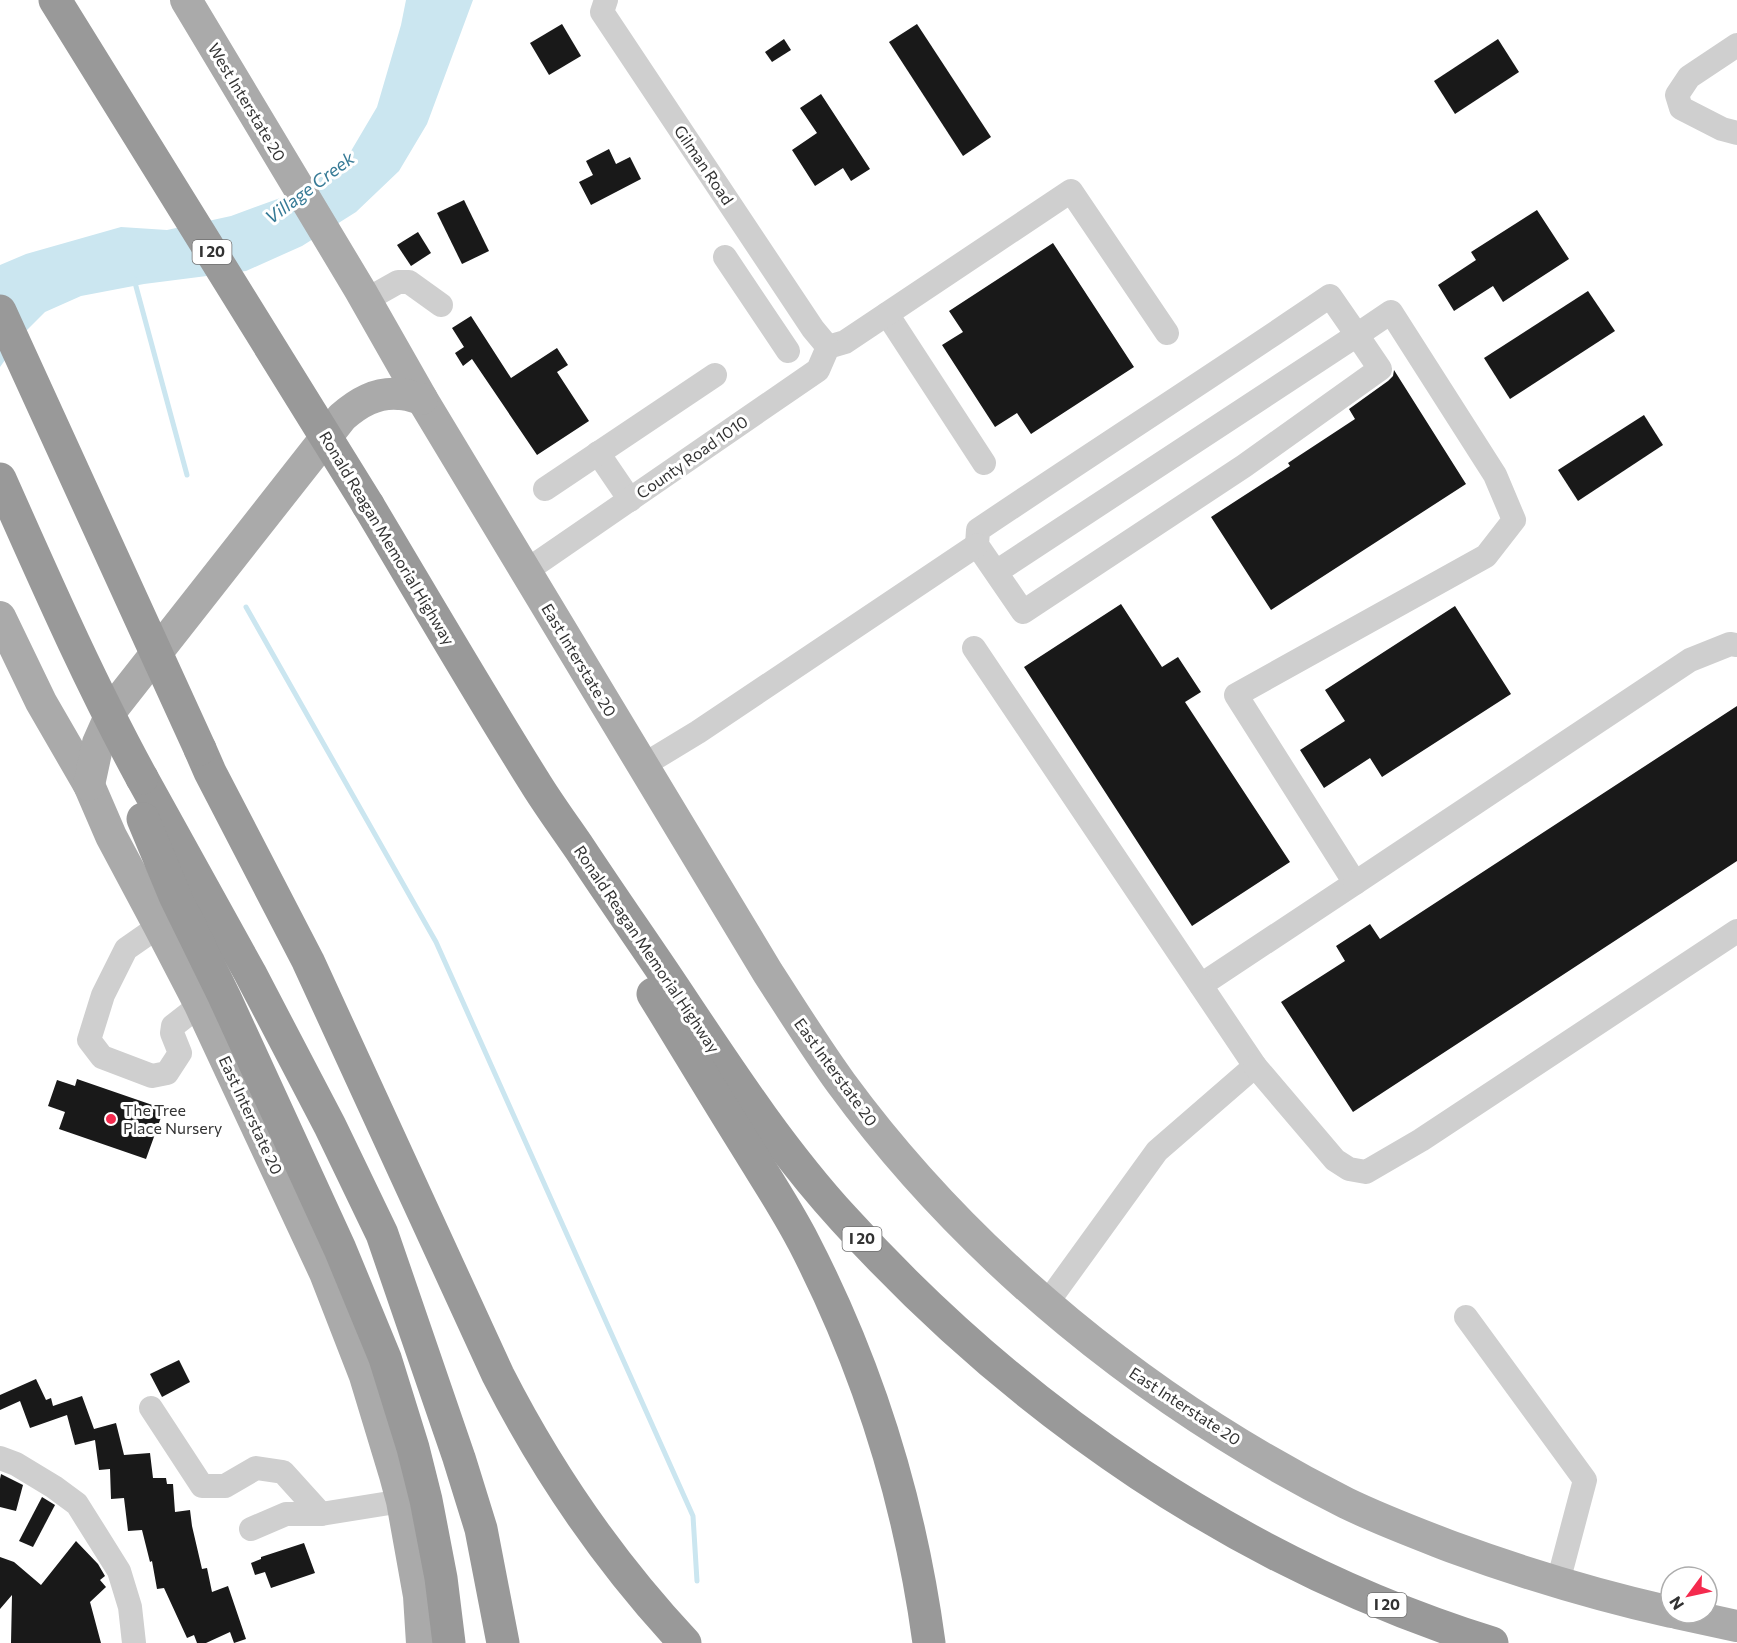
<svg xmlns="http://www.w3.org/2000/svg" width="1737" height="1643" font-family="Commissioner,sans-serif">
<rect width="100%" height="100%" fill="#fff"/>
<path fill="#cbe6f0" d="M 406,0 L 473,0 L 427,124 L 399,171 L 356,212 L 302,246 L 246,271 L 144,284 L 81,296 L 45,312 L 25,332 L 0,367 L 0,265 L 26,254 L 121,227 L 167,230 L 231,216 L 283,197 L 326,171 L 351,151 L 377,107 L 401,25 Z"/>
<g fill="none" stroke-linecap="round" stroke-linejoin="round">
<g stroke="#cbe6f0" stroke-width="5">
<path d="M 134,279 L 187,475"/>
<path d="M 246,607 L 436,942 L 693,1516 L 697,1581"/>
</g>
</g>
<g fill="#191919">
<path d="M 562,24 L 581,56 L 549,75 L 530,43 Z"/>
<path d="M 917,24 L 991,137 L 963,156 L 889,42 Z"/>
<path d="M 784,39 L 791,50 L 772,62 L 765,52 Z"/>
<path d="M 1498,39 L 1519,72 L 1455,114 L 1434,81 Z"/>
<path d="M 821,94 L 870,169 L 851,181 L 843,168 L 815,186 L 792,150 L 817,133 L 800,108 Z"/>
<path d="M 609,149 L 616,164 L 630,157 L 641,179 L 591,205 L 579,182 L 593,175 L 586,161 Z"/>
<path d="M 464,200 L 489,251 L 462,264 L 437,213 Z"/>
<path d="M 1537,210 L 1569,259 L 1503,302 L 1493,286 L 1454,311 L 1438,285 L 1476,260 L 1471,252 Z"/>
<path d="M 418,232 L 431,253 L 411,266 L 397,245 Z"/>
<path d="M 1053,243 L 1134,367 L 1031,434 L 1017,413 L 995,427 L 942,345 L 963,332 L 949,311 Z"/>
<path d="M 1588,291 L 1615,331 L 1510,399 L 1484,358 Z"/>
<path d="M 471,316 L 511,378 L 557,348 L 568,365 L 557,372 L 589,421 L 537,455 L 472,359 L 463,366 L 455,353 L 464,347 L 452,328 Z"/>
<path d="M 1394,370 L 1466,484 L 1271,610 L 1211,517 L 1290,466 L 1288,463 L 1355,419 L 1349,409 L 1388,381 L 1393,376 Z"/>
<path d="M 1644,415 L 1663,445 L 1578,501 L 1558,470 Z"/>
<path d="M 1121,604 L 1162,667 L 1178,657 L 1201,692 L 1185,702 L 1290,862 L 1192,926 L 1024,667 Z"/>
<path d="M 1455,606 L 1511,694 L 1382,777 L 1370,758 L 1324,788 L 1300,750 L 1345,721 L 1325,690 Z"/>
<path d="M 1737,706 L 1737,861 L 1353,1112 L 1281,1002 L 1345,961 L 1336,946 L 1370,924 L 1380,939 Z"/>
<path d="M 77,1079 L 164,1109 L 146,1159 L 59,1129 L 65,1112 L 48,1106 L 57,1080 L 75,1086 Z"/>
<path d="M 179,1360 L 190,1382 L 162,1397 L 150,1374 Z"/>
<path d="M 36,1379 L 46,1400 L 51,1398 L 53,1406 L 82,1396 L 94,1429 L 116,1423 L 124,1455 L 150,1453 L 153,1478 L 166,1478 L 167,1484 L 173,1484 L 175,1512 L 190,1510 L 192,1526 L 202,1569 L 207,1568 L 212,1592 L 228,1586 L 246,1639 L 234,1643 L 230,1632 L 206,1643 L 197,1643 L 194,1635 L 187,1638 L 164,1588 L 157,1589 L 152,1561 L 150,1562 L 142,1530 L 128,1531 L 124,1498 L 111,1499 L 110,1469 L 99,1470 L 95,1440 L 75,1445 L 67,1415 L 30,1428 L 20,1401 L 0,1410 L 0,1395 Z"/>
<path d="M 1,1474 L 23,1485 L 16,1511 L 0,1507 L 0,1479 Z"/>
<path d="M 42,1497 L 55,1505 L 33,1547 L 19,1541 Z"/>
<path d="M 76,1541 L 98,1564 L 105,1576 L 100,1580 L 106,1587 L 90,1602 L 101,1643 L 11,1643 L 12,1595 L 0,1609 L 0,1557 L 14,1562 L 41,1585 Z"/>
<path d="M 304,1543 L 315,1573 L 271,1588 L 265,1572 L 255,1575 L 251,1563 L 261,1559 L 261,1557 Z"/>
</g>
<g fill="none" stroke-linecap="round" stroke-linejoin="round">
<g stroke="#cfcfcf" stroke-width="24">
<path d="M 1737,45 L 1689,77 L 1677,95 L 1681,108 L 1722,129 L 1737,133"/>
<path d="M 725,257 L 788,351"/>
<path d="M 366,300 L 398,282 L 409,282 L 441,305"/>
<path d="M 887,314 L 984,463"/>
<path d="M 828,347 L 845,342 L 1071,191 L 1167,333"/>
<path d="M 598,453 L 630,500"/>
<path d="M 545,489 L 715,375"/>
<path d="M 526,571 L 818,370 L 828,347 L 813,329 L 602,12 L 606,0"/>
<path d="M 996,572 L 1357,335 L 1380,369 L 1244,466 L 1023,612 L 977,545 L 978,530 C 1095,451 1214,375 1330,296 L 1357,335 L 1391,312 L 1495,475 L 1514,520 L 1486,556 L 1236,695 L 1355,883 L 1201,985"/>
<path d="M 974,648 L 1255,1066 L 1157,1151 L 1047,1303"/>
<path d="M 642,766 L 698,732 L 977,545"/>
<path d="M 1355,883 L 1690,660 L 1730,644 L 1737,645"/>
<path d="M 159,926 L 126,949 L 103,995 L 89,1040 L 102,1057 L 152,1076 L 167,1073 L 180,1053 L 172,1033 L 173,1026 L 200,1005"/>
<path d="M 1255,1066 L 1335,1160 L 1349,1169 L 1366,1172 L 1421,1140 L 1737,931"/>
<path d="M 1466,1317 L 1585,1480 L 1558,1582"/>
<path d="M 151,1408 L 202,1486 L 225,1486 L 256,1468 L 283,1472 L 321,1514"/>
<path d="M 0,1458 L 16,1464 L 54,1487 L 77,1504 L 119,1571 L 130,1607 L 134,1643"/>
<path d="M 251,1529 L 286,1514 L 321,1514 L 402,1501"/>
</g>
<g stroke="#aaa" stroke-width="32">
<path d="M 186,0 L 360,290 L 422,399 L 768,973 C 792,1010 815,1047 841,1083 C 970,1259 1151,1405 1346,1503 C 1381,1520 1416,1533 1452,1547 C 1523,1573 1596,1595 1671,1612"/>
<path d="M 0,617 L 41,702 L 89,785 L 111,836 L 159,926 L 200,1005 L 325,1273 L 365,1376 L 395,1475 L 402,1501 L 419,1596 L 422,1643"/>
<path d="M 89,785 L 98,743 L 114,707 L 342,417 C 358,403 376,392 399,394 C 406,394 415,397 422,399"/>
<path d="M 1677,1613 L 1737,1626"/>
</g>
<g stroke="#999" stroke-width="33">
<path d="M 368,505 C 423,597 477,690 534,781 C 548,804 565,827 580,849 C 609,893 639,936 668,979 C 723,1061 777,1146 844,1219 C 1019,1412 1242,1565 1492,1643"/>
<path d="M 200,749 L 210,772 L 308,961 L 498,1375 C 548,1473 610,1563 685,1643"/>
<path d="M 142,778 L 250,973 L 330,1126 L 382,1234 L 459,1458 L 481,1529 L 503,1643"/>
<path d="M 143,819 L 175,896 L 224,996 L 340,1249 L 385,1358 L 413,1448 L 426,1500 L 441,1578 L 449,1643"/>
<path d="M 653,994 C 685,1046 716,1098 748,1149 C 767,1180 787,1210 804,1243 C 869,1369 910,1502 929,1643"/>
</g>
<g stroke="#999" stroke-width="33">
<path d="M 55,0 L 368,505"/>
<path d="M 0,311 L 200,749"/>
<path d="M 0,479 C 45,580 89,681 142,778"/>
</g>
</g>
<circle fill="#f42a4e" stroke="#fff" stroke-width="2" cx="111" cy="1119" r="6"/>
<g text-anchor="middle" stroke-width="6" stroke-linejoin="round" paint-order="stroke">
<g fill="#fff" stroke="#707070" stroke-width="1.5">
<rect x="192.5" y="240" width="39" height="24" rx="4.5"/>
<rect x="842.5" y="1227" width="39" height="24" rx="4.5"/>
<rect x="1367.5" y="1593" width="39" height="24" rx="4.5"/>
</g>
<g font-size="15" font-weight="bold" fill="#323232">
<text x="212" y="257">I 20</text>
<text x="862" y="1244">I 20</text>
<text x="1387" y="1610">I 20</text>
</g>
<g font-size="16" fill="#323232" stroke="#fff">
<text transform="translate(247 102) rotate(59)" y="6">West Interstate 20</text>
<text transform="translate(704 165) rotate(56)" y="6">Gilman Road</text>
<text transform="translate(692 457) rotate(-35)" y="6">County Road 1010</text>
<text transform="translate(387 538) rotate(59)" y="6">Ronald Reagan Memorial Highway</text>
<text transform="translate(579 660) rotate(59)" y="6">East Interstate 20</text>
<text transform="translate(647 949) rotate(56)" y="6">Ronald Reagan Memorial Highway</text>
<text transform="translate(836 1072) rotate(54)" y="6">East Interstate 20</text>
<text transform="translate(251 1115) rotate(65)" y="6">East Interstate 20</text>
<text transform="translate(1185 1406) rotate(33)" y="6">East Interstate 20</text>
</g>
<g font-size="16" fill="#323232" stroke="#fff" text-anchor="start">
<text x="123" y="1116">The Tree<tspan x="123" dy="18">Place Nursery</tspan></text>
</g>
<g font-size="18" font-style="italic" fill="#367a96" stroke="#fff">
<text transform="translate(310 188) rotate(-37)" y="6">Village Creek</text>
</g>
</g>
<g transform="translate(1689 1595) rotate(237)"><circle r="28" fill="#ffffff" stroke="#adadad" stroke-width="1.5"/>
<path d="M0-4.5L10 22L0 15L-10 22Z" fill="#f42a4e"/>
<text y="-9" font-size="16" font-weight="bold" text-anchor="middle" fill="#323232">N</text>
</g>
</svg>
